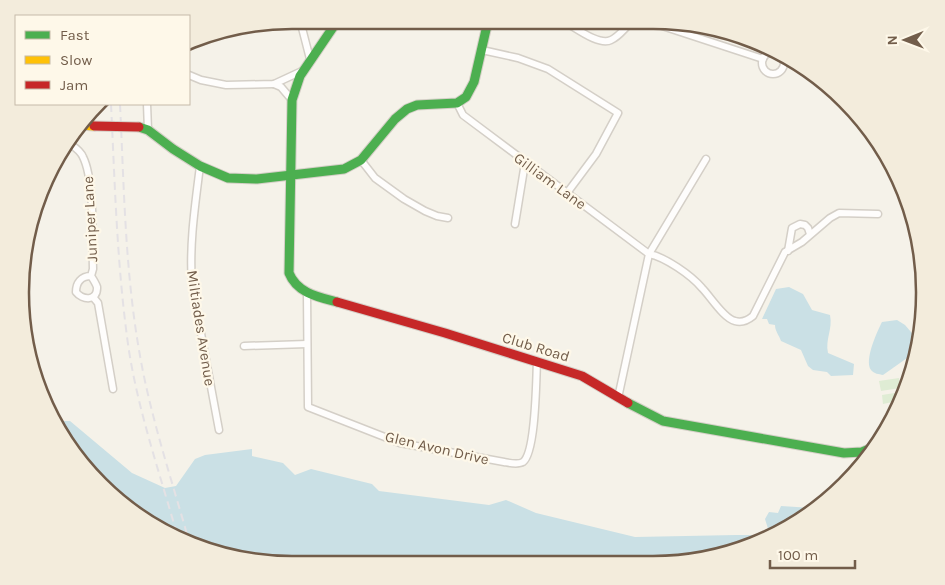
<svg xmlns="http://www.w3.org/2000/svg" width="945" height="585" font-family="Karla,sans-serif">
<rect width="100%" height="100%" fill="#f5f2e9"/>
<g fill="#dfecd4">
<path d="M 899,378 L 900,388 L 881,391 L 879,381 Z"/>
<path d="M 901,392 L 897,401 L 883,404 L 882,395 Z"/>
</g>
<g fill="#cae0e5">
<path d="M 789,287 L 803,294 L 812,310 L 830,315 C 833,329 825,339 828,353 L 854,364 L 853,375 L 831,376 L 827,372 L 813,370 L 808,366 L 801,350 L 781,341 C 779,335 775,331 775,325 L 769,324 L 767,319 L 762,319 L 776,289 Z"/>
<path d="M 897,320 L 905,325 L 917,339 L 917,351 L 883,375 C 879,374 874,374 871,370 C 864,360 877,332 882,322 Z"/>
<path d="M 55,421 L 70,421 L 132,473 L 165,488 L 176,486 L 195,459 L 205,455 L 252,449 L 252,456 L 283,463 L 295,475 L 311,469 L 372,484 L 379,491 L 489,505 L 506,500 L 536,513 L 635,537 L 736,535 L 770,535 L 765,519 L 769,512 L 778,513 L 781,506 L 812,508 L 788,529 L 740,551 L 671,564 L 257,563 L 188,544 L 127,509 L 66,444 Z"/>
</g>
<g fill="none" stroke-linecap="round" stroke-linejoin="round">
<g stroke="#d4cfc7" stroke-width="9">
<g id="street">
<path d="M 294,20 C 307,26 324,27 337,20"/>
<path d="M 565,22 C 576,28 599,46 611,40 C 620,36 625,27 632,22"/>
<path d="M 650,22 L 763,59"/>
<path d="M 301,24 L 310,59"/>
<path d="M 482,50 L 518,58 L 548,69 L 618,113 L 596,154 L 567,193"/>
<circle cx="773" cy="63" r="11"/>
<path d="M 189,75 L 201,80 L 226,85 L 274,84 L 302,71"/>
<path d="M 274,84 L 281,87 L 292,100"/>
<path d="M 457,103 L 463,115 L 649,254 L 618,398"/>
<path d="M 147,104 L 148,130"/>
<path d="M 66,141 C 72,146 80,149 83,157 C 95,181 92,240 93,269 L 91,276 C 93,279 96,284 97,287 C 98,302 82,300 76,292 C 76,283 81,276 91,276"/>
<path d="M 706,159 L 649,254 C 665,257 691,275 702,288 C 710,296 724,319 735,321 C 742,323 747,321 753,316 L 785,252 L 802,242 L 830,218 L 839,213 L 878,214"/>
<path d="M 361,160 L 375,178 L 404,199 L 425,211 L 437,216 L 448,218"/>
<path d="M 200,166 C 195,206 189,245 192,285 L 219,430"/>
<path d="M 515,224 L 525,163"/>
<path d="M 788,251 L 792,228 L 800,224 L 805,225 L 808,228 L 810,234"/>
<path d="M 307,293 L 308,407 L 400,443 L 504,462 C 510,463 518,465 523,462 C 536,452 536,380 537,362"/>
<path d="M 93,297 L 98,303 L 113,389"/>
<path d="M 244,346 L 307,344"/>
</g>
</g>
<g stroke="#d5cfc7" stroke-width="11">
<g id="fast">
<path d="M 139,127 L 148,130 L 173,149 L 200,166 L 228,178 L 257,179 L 344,169 L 361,160 L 395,119 L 407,109 L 417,105 L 457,103 L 466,97 L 474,82 L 488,21"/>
<path d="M 337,302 C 318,297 297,293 289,273 L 292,100 L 300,76 L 338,20"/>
<path d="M 628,403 L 663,421 L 844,453 L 862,452 L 874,447"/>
</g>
</g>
<g stroke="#d5cfc7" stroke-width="11">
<path id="slow" d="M 81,125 L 94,126"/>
</g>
<g stroke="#d5cfc7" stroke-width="11">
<path id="jam" d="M 337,302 L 445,333 L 582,376 L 628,403"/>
</g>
<use href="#street" stroke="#fefdfc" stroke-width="6"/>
<use href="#fast" stroke="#4caf50" stroke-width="9"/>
<use href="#slow" stroke="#ffc107" stroke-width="9"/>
<use href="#jam" stroke="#c62828" stroke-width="9"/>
<g stroke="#e4e1e4" stroke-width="2" stroke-dasharray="8 5" stroke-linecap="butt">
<path d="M 111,104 C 115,186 117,269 129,351 C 139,414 161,477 178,538"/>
<path d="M 120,104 C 124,186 125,269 139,350 C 150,416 172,480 190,545"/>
</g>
<g stroke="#d5cfc7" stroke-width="11" stroke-linecap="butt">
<path id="jam-bridge" d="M 94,126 L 139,127"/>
</g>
<use href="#jam-bridge" stroke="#c62828" stroke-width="9"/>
</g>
<g text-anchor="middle" stroke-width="4.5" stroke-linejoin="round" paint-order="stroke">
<g font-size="15" fill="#725d4a" stroke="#fef8e9">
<text transform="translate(550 181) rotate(36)" y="5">Gilliam Lane</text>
<text transform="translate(90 219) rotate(-93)" y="5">Juniper Lane</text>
<text transform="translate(201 328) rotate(81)" y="5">Miltiades Avenue</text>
<text transform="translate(536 347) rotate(17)" y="5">Club Road</text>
<text transform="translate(437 448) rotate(13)" y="5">Glen Avon Drive</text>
</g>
</g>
<path d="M0 0H945V585H0ZM292 29H653A263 263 0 0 1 916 292V293A263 263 0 0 1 653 556H292A263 263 0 0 1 29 293V292A263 263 0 0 1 292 29Z" fill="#f3ecdc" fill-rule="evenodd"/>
<path fill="none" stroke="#725d4a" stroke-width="2.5" d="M292 29H653A263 263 0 0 1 916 292V293A263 263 0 0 1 653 556H292A263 263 0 0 1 29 293V292A263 263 0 0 1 292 29Z"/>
<rect x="15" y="15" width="175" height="90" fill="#fef8e9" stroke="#c6baa9"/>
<rect x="25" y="31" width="25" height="8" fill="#4caf50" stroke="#c6baa9"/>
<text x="60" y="40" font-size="15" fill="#725d4a">Fast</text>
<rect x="25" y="56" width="25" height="8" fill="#ffc107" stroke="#c6baa9"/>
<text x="60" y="65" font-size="15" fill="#725d4a">Slow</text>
<rect x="25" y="81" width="25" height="8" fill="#c62828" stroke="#c6baa9"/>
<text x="60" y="90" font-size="15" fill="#725d4a">Jam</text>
<g transform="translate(905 40) rotate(269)" stroke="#fef8e9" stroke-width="4" paint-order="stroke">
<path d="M0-4L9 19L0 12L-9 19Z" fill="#725d4a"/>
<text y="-8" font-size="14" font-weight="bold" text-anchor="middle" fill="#725d4a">N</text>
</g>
<path d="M770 560v8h85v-8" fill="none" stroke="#725d4a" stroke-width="2.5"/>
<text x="778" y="560" font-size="15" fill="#725d4a" stroke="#fef8e9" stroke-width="4" paint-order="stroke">100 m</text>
</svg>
